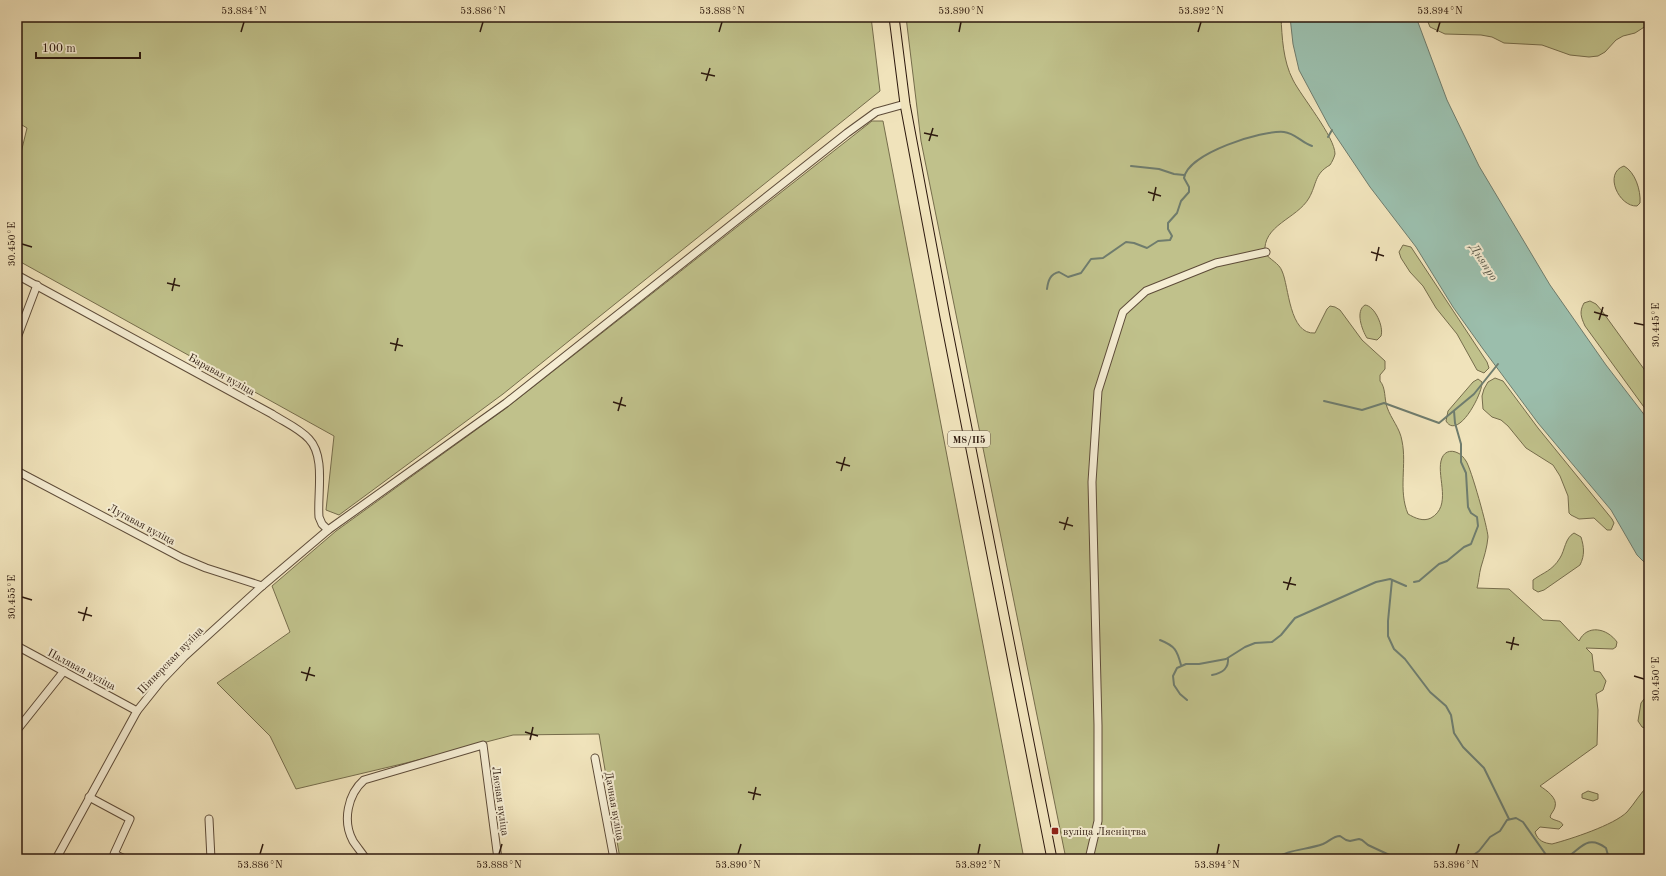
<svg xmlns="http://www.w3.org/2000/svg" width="1666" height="876" font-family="'Old Standard TT',serif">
<rect width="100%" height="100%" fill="#f0e3bb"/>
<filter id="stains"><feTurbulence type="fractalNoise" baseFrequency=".005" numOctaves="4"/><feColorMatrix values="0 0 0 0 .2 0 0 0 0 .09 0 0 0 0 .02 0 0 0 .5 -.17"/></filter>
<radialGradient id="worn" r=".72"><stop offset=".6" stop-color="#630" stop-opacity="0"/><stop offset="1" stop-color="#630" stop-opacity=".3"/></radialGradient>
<g fill="#c0c18b" stroke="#766d4c">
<path d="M 17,17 L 871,17 L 880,91 L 503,394 L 339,515 L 326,510 L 334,436 L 17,260 L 17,157 L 20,157 L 27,128 L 17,122 Z"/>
<path d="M 906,17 L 1281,17 C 1282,37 1283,61 1293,80 C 1301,96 1335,137 1335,154 C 1334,158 1332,162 1330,165 C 1314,174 1317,184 1309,198 C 1297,219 1262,225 1265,253 C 1270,260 1279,263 1282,271 C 1289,286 1289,335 1315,333 L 1327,309 L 1330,306 L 1335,307 L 1340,310 L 1362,340 L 1385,361 L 1385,369 L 1380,375 L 1380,381 C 1386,388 1384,398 1387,407 C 1391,419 1400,428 1402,441 C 1407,465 1398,490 1408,514 C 1415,518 1423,522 1431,518 C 1452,506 1437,478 1441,461 C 1443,452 1450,449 1458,453 C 1461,454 1464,458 1466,461 C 1471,468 1488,529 1488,537 C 1487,548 1484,557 1481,567 C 1479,574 1479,581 1477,588 L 1509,589 L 1543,620 L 1560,621 L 1579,641 C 1587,624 1607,628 1617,642 L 1616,647 L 1613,649 L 1586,648 L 1592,654 L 1594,671 L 1600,672 L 1606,681 L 1603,690 L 1596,694 L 1598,710 L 1597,745 L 1540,786 C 1546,790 1558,798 1555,807 C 1554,811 1551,813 1550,817 C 1553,821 1561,820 1563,825 L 1559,829 L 1540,827 L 1535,832 C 1538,841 1544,843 1552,844 C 1571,839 1614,825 1627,812 C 1635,803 1640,793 1649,785 L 1649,859 L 1066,859 L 921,141 Z"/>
<path d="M 1426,17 L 1649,17 L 1649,24 L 1635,33 L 1623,36 L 1616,40 L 1605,52 L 1598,56 L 1589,57 L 1570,55 L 1542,45 L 1504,43 L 1492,37 L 1481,35 L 1445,34 L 1430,27 Z"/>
<path d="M 872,121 L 883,121 L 1024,859 L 620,859 L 599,734 L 513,735 L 406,763 L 296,789 L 270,736 L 217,683 L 290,632 L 272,586 L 336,531 L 505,409 Z"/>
<path d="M 1624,166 C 1635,172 1641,190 1640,203 L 1637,206 C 1619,207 1603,173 1624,166 Z"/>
<path d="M 1403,245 L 1411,247 L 1487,362 L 1489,368 L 1484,373 L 1477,370 L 1457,334 L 1436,308 L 1423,286 L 1410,272 L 1401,258 L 1399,252 Z"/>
<path d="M 1590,301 L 1596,304 L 1602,311 L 1649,376 L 1649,414 L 1585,326 C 1581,317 1579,312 1584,303 Z"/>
<path d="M 1365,305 C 1375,306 1384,327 1381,336 L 1377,340 L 1367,338 C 1362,330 1355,311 1365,305 Z"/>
<path d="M 1495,378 L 1503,381 L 1538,428 L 1612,519 L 1614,523 L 1611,530 L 1607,530 L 1594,518 L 1579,519 L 1571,515 L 1569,513 L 1568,496 L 1560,476 L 1553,465 L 1526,448 L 1508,426 L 1501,420 L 1492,417 L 1483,409 L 1482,396 L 1484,389 L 1488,382 Z"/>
<path d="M 1478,379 L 1482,382 C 1483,393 1458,441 1446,421 L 1448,411 L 1473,382 Z"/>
<path d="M 1574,533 L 1581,537 C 1584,547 1585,555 1580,565 L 1544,590 L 1538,592 L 1533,589 L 1533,580 C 1544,572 1552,571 1560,558 C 1565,550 1565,538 1574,533 Z"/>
<path d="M 1644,699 L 1649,701 L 1649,730 L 1642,727 L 1638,721 L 1641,703 Z"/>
<path d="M 1588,791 L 1598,794 L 1598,799 L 1593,801 L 1582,798 L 1582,794 Z"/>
</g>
<path fill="#9bbeac" stroke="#6f7c6d" d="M 1290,17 L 1416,17 L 1447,100 L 1479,166 L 1550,285 L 1606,365 L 1649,421 L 1649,567 L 1637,555 L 1611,510 L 1538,423 L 1483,349 L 1453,307 L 1416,247 L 1370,187 L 1329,126 L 1299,70 L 1293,44 Z"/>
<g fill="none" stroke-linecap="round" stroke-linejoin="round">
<g stroke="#6f7c6d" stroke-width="2">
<path d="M 1328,137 L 1332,130"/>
<path d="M 1131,166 L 1159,169 L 1174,174 L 1184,175"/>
<path d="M 1047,289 C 1048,281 1050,274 1059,272 L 1068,277 L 1081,273 L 1091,259 L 1103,258 L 1126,242 L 1134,243 L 1147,248 L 1158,241 L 1170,240 L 1172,236 L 1168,229 L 1168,223 L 1177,213 L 1181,201 L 1189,192 L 1189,187 L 1184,178 C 1188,153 1262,130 1284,132 C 1295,133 1302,143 1312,146"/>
<path d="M 1324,401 L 1362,410 L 1384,403 L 1439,423 L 1474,394 L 1498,364"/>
<path d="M 1392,580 L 1388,621 L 1388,636 L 1394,649 L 1405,659 L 1430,692 L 1446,706 L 1451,715 L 1454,733 L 1463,747 L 1484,768 L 1509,819"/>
<path d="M 1414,582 L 1419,581 L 1439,564 L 1447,561 L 1464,547 L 1471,544 L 1478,526 L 1477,517 L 1471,513 L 1468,507 L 1466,473 L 1461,462 L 1461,444 L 1455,423 L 1454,411"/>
<path d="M 1160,640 C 1175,646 1177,650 1181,665"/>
<path d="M 1212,675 C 1222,673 1229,669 1228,658"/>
<path d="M 1187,700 L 1180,694 L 1174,685 L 1173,676 L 1177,668 L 1186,664 L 1199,664 L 1226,659 L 1245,647 L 1255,643 L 1272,642 L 1281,635 L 1295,618 L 1376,582 L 1390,579 L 1406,586"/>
<path d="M 1274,859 C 1289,849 1307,850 1323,844 C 1330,841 1333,836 1340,836 L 1346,840 L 1350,841 L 1359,839 L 1362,840 L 1368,845 L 1398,859"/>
<path d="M 1468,859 L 1479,851 L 1490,837 L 1500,831 L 1507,820 L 1516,818 L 1523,822 L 1549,859"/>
<path d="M 1564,859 C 1580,851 1586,833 1606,848 L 1609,859"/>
<path d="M 1640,859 L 1644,855 L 1649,853"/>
</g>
<g stroke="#5e4c39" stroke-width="9">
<g id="minor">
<path d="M 17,275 L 272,414 C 284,422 299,428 309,439 C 326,457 317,494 319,517 L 322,524 L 328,530"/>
<path d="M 17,338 L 37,285"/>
<path d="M 17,471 L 182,558 L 206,568 L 262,586"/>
<path d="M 17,646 L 137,711"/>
<path d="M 17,730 L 64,671"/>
<path d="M 595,758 L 614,859"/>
<path d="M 89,797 L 130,819 L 114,854 L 125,859"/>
<path d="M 209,819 L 211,859"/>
<path d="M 56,859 L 137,711 L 161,681 L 184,657 L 262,586 L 328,530 L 506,403 L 847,133 L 876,112 L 905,104"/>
<path d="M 366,859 C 362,853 357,847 353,841 C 342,821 348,794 364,780 L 483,745 L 498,859"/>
<path d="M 1089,859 L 1098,821 L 1098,725 L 1092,482 L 1098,391 L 1123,312 L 1146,291 L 1216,263 L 1266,252"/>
</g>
</g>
<g stroke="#2d190e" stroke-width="11">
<path id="major" d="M 894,17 L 905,104 L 945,317 L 1052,859"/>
</g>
<use href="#minor" stroke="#f5edd3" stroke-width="7"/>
<use href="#major" stroke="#f0e3bb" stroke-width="9"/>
</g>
<path fill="none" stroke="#2d190e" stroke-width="1.5" d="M 241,32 L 244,22M 480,32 L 483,22M 719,32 L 722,22M 959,32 L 961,22M 1198,32 L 1201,22M 1437,32 L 1440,22M 701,73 L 715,76M 706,81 L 710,68M 924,133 L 938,136M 929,141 L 933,128M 1148,192 L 1161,196M 1153,201 L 1156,187M 22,244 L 32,247M 1371,252 L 1384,256M 1376,261 L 1379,247M 167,283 L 180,286M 172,291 L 175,278M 1594,312 L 1608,316M 1599,320 L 1603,307M 1634,323 L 1644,325M 390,343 L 403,346M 395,351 L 398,338M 613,402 L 626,406M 618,411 L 622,397M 836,462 L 850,466M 841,471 L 845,457M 1059,522 L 1073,526M 1064,530 L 1068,517M 1283,582 L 1296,585M 1287,590 L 1291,577M 22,597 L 32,600M 78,612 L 92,616M 83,621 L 87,607M 1506,642 L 1519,645M 1511,650 L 1514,637M 301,672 L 315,676M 1634,676 L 1644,679M 306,681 L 310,667M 525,732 L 538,736M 530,740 L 533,727M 748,792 L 761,795M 753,800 L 756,787M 260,854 L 263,844M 499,854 L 502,844M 738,854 L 741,844M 978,854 L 980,844M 1217,854 L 1219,844M 1456,854 L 1459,844"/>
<rect fill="#8f2418" stroke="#f5edd3" stroke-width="1.5" x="1051" y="827" width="8" height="8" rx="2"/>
<g text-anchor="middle" stroke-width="4" stroke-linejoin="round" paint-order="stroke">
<rect fill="#f5edd3" stroke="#695949" stroke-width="1" x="948" y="431" width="42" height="16" rx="3"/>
<g font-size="10" font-weight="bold" fill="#2d190e">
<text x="969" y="443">М8/П5</text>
</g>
<g font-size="11" fill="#2d190e" stroke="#f5edd3">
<text transform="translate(222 374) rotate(29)" y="4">Баравая вуліца</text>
<text transform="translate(142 524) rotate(28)" y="4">Лугавая вуліца</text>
<text transform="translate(170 660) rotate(-46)" y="4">Піянерская вуліца</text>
<text transform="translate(82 669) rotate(28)" y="4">Палявая вуліца</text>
<text transform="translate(501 801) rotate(82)" y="4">Лясная вуліца</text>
<text transform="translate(615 806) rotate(80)" y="4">Дачная вуліца</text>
</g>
<g font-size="11" fill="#2d190e" stroke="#f5edd3" text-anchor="start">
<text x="1063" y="835">вуліца Лясніцтва</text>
</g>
<g font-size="12" font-style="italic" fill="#545345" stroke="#f5edd3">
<text transform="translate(1484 262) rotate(57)" y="4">Дняпро</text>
</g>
</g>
<rect width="1666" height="876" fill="none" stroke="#f0e3bb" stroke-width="44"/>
<path d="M36 52v6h104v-6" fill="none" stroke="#2d190e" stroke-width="2"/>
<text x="42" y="52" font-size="12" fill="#2d190e" stroke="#f5edd3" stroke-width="3" paint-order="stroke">100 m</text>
<rect x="22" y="22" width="1622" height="832" fill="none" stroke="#2d190e" stroke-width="1.5"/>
<g font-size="10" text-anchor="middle" fill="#2d190e">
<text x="244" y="14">53.884°N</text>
<text x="483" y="14">53.886°N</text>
<text x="722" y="14">53.888°N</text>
<text x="961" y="14">53.890°N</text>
<text x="1201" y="14">53.892°N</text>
<text x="1440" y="14">53.894°N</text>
<text transform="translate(11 244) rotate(-90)" y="4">30.450°E</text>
<text transform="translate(1655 325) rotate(-90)" y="4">30.445°E</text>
<text transform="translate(11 597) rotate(-90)" y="4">30.455°E</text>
<text transform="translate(1655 679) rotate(-90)" y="4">30.450°E</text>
<text x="260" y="868">53.886°N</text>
<text x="499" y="868">53.888°N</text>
<text x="738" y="868">53.890°N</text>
<text x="978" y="868">53.892°N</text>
<text x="1217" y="868">53.894°N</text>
<text x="1456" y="868">53.896°N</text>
</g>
<rect width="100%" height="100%" filter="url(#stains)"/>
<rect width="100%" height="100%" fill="url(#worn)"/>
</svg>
